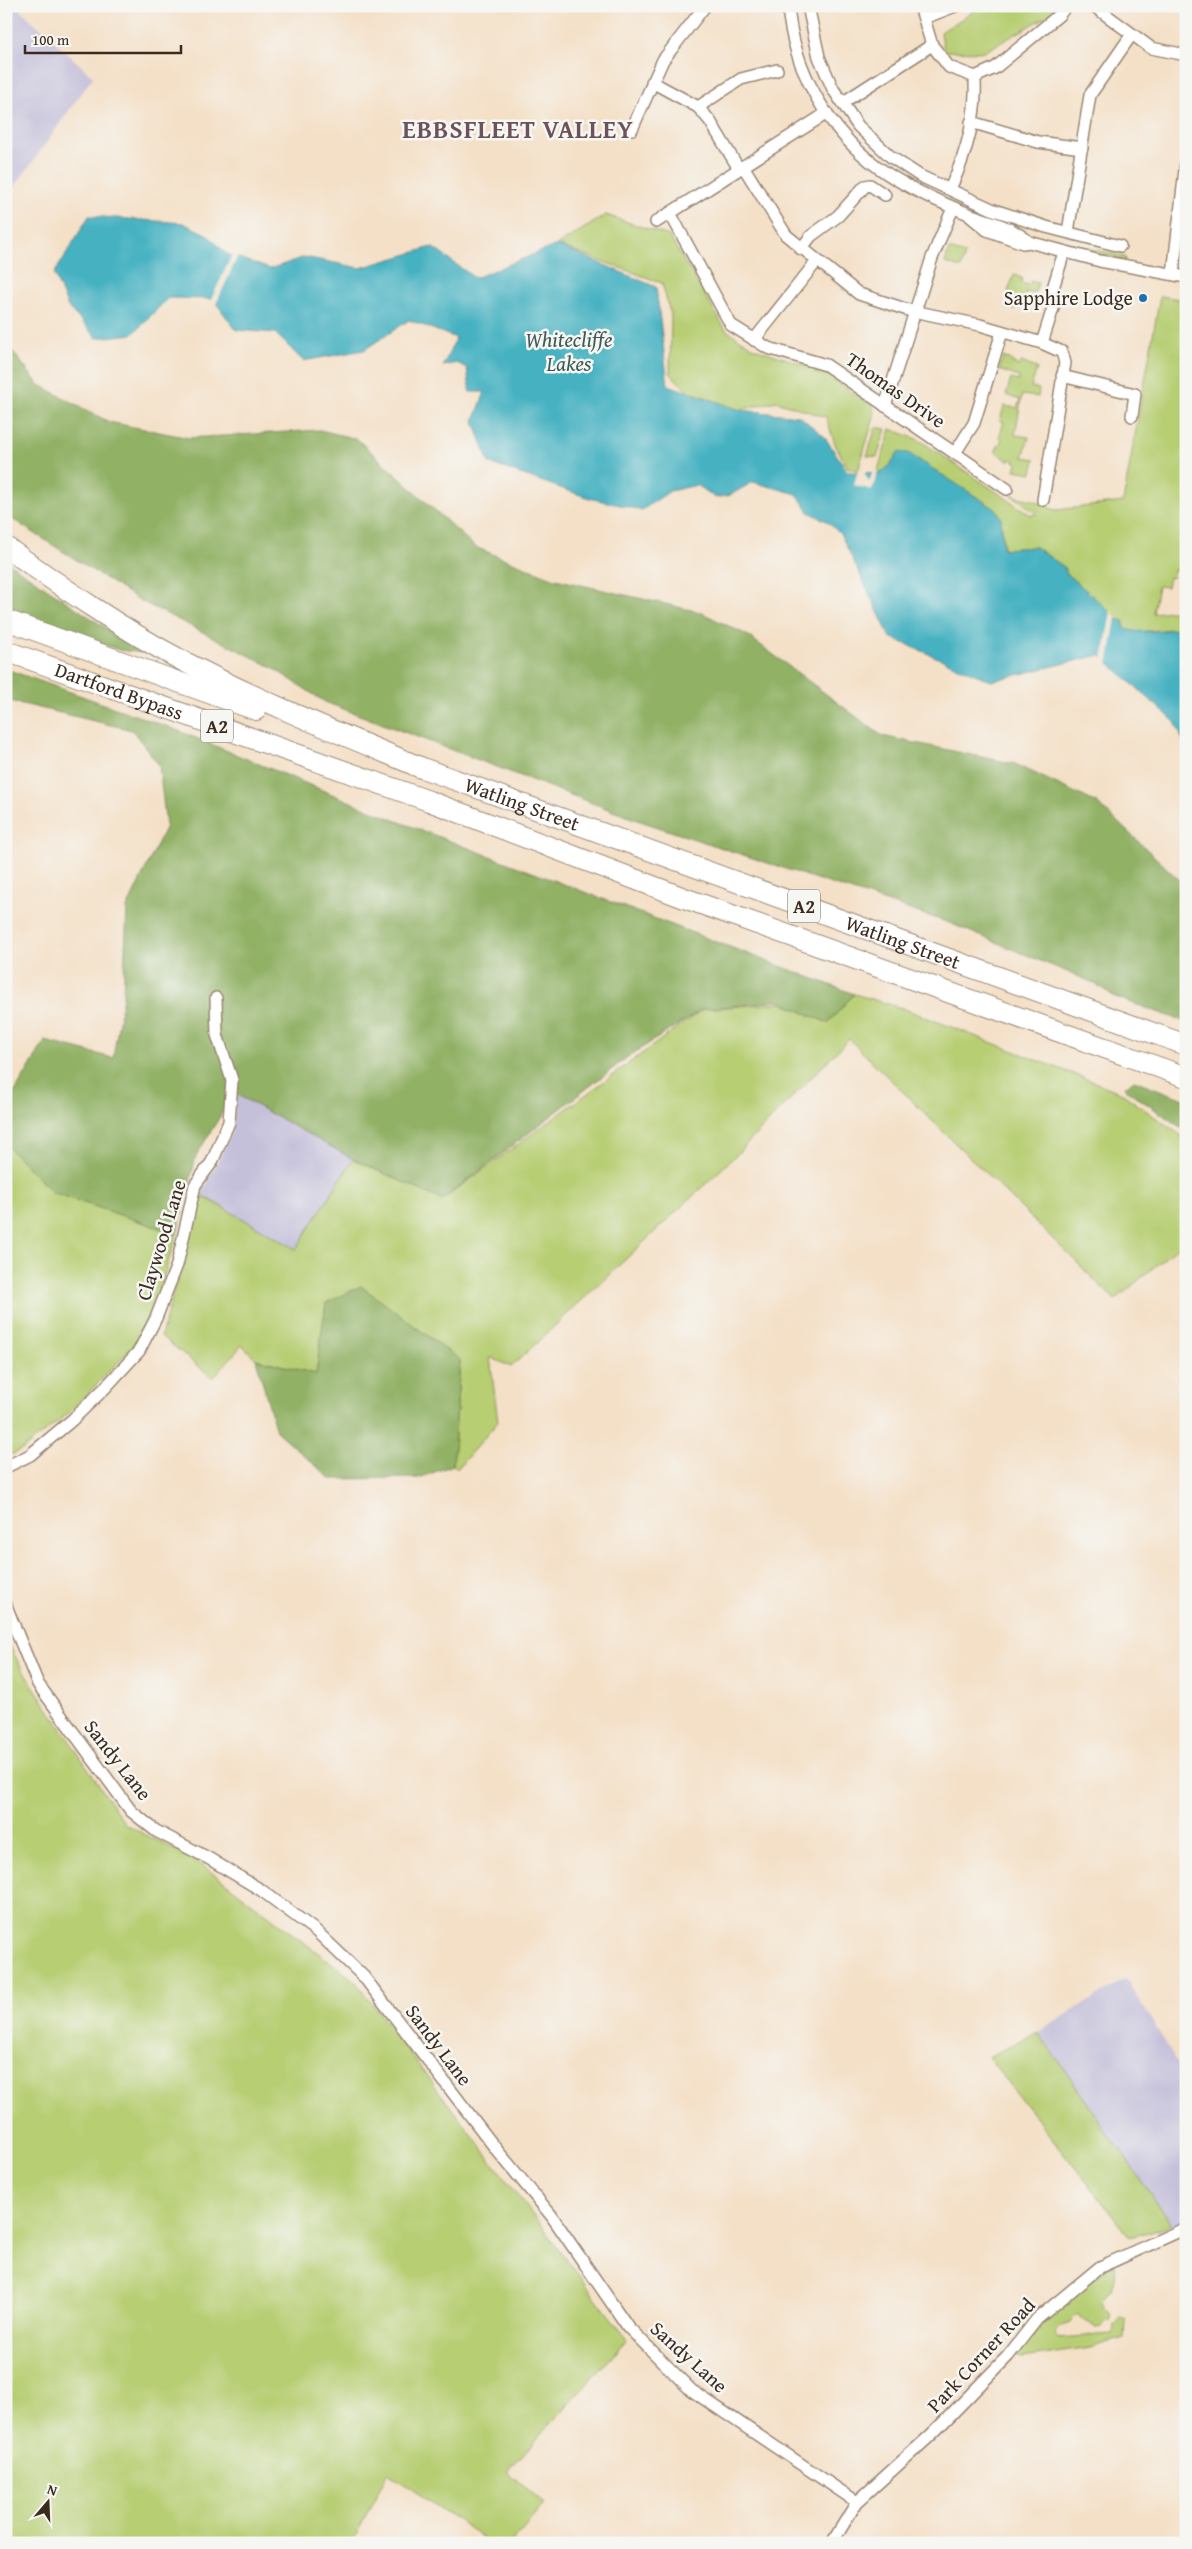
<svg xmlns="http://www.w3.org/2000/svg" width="1192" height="2549" font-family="'Gentium Book Plus',serif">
<rect width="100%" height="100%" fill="#f6f6f2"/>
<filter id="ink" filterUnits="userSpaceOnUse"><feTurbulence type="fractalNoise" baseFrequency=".02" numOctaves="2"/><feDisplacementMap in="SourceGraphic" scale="10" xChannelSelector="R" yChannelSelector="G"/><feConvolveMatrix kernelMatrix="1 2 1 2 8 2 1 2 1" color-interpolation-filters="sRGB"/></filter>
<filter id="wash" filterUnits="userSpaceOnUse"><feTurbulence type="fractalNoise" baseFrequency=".0096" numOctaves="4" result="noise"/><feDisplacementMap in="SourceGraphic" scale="20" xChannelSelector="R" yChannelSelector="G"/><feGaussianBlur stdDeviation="1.12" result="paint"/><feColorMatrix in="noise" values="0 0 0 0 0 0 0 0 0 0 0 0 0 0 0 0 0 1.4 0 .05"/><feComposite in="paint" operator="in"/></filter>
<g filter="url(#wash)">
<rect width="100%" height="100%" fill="#f4e0c7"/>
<g fill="#c5c0da">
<path d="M 6,6 L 16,6 L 93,77 L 6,199 Z"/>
<path d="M 236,1094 L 353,1159 L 296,1249 L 201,1195 L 232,1132 Z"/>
<path d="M 1126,1979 L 1186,2076 L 1186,2222 L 1173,2227 L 1038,2032 Z"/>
</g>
<g fill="#b7ce73" stroke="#797c48">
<path d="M 982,6 L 1055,6 L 1058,10 L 984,52 L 944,51 L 941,32 Z"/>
<path d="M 606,215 L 669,236 L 726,330 L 754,348 L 821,370 L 826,368 L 832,373 L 832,378 L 866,402 L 873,402 L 874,417 L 858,471 L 847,467 L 835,444 L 826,417 L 776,401 L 740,410 L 686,390 L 670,373 L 671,316 L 662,283 L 557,245 Z"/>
<path d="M 1063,242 L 1125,257 L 1126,261 L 1062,246 Z"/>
<path d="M 949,249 L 965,254 L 961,268 L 945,263 Z"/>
<path d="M 1014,275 L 1022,278 L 1021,283 L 1029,285 L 1031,281 L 1038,283 L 1034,294 L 1026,292 L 1021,308 L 1016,306 L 1015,310 L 1007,308 L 1012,293 L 1008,291 Z"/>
<path d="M 1160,296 L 1186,300 L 1186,572 L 1174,570 L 1172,578 L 1169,577 L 1167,587 L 1158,586 L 1153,613 L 1181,610 L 1186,605 L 1186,628 L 1132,632 L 1124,629 L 1124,621 L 1116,620 L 1105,607 L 1066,573 L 1064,567 L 1035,547 L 1004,549 L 1001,518 L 997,510 L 908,453 L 883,472 L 877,473 L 891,429 L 919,440 L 1031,515 L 1037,514 L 1008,492 C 1018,499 1028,498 1039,502 C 1046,505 1049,509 1057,510 L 1123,502 Z"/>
<path d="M 1003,357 L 1012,360 L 1012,363 L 1019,366 L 1021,362 L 1037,368 L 1031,387 L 1039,389 L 1038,397 L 1022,395 L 1015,435 L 1029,437 L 1023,457 L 1035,459 L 1032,473 L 1015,470 L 1017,463 L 1011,458 L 1008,461 L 995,451 L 1002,440 L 999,437 L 1004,422 L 1000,421 L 1004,406 L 1017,408 L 1020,400 L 1006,395 L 1011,379 L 1018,381 L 1019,377 L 999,370 Z"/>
<path d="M 876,427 L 886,429 L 877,457 L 867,456 Z"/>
<path d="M 854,994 L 902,1008 L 1120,1092 L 1186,1139 L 1186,1240 L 1115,1300 L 849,1039 L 730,1161 L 511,1367 L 490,1357 L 498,1422 L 457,1469 L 453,1465 L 460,1360 L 326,1303 L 316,1374 L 256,1359 L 242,1345 L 213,1378 L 161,1336 L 201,1195 L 296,1249 L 353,1159 L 442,1200 L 703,1009 L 782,1003 L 828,1023 Z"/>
<path d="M 6,1145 L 52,1192 L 177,1234 L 158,1295 L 134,1346 L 71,1411 L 22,1450 L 6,1457 Z"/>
<path d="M 6,1639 L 22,1669 L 125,1824 L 198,1862 L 355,1981 L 627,2339 L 507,2472 L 544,2503 L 513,2543 L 491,2543 L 388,2473 L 352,2543 L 6,2543 Z"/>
<path d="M 1038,2032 L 1172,2225 L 1130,2237 L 988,2057 Z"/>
<path d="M 1114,2263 C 1119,2279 1112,2289 1101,2299 L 1103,2307 L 1111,2314 L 1109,2320 L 1103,2321 L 1101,2327 L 1096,2328 L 1077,2314 L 1070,2323 L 1059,2327 L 1055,2335 L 1058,2338 L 1113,2334 L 1114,2323 L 1120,2317 L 1125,2319 L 1124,2338 L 1090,2348 L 1022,2358 L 1016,2356 L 1015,2354 L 1044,2318 Z"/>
</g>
<g fill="#91b165" stroke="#666e42">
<path d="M 6,343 L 38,384 L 109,422 L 189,438 L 320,430 L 357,439 L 475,547 L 555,579 L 700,612 L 747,635 L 882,736 L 1015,764 L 1097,803 L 1186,886 L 1186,1022 L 1115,997 L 1094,983 L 947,922 L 637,820 L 325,702 L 270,666 L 139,600 L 6,515 Z"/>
<path d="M 6,561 L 143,653 L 119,650 L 6,609 Z"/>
<path d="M 6,669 L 174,729 L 397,821 L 854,994 L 828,1023 L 778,1001 L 703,1009 L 629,1056 L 442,1200 L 353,1159 L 234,1093 L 196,1156 L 177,1234 L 52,1192 L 6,1145 L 6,1107 L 45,1041 L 113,1058 L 123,996 L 127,908 L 166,826 L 159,765 L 132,730 L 6,700 Z"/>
<path d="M 1134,1080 L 1186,1100 L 1186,1131 L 1124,1088 Z"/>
<path d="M 361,1286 L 460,1360 L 453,1465 L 419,1478 L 331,1479 L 276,1431 L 256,1359 L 316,1374 L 326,1303 Z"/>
</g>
<path fill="#44b1c1" stroke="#406e70" d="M 89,216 L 183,223 L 208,235 L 227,254 L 270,269 L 305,257 L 360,268 L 432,247 L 475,278 L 557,245 L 656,287 L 668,385 L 740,410 L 799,416 L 824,436 L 848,472 L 881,473 L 890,465 L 898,452 L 908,453 L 997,510 L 1001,518 L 1003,549 L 1035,547 L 1064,567 L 1066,573 L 1105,607 L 1116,620 L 1123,620 L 1124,627 C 1133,636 1172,629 1186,628 L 1186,747 L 1175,722 L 1100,655 L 991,681 L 890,637 L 841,535 L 828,522 L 809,512 L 797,494 L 753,482 L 730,495 L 716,498 L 697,485 L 670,491 L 642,510 L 589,498 L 489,463 L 474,421 L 485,392 L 470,392 L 467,368 L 457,363 L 443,366 L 456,338 L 409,320 L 364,350 L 303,361 L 275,333 L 236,330 L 213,299 L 168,298 L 133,334 L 97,338 L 68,307 L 54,274 Z"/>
<g fill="#f4e0c7">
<path d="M 233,253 L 238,255 L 215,306 L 210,302 Z"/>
<path d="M 858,470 L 863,470 L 869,482 L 873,471 L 878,471 L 872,490 L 854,485 Z"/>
<path d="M 1111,611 L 1116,617 L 1108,665 L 1103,661 Z"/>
</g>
</g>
<g filter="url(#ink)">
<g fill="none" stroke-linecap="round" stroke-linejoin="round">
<g stroke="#988572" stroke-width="14">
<g id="street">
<path d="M 788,6 C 793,69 828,131 879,168 C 903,185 930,198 957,209 C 982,221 1008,223 1029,242"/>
<path d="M 808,6 L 819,57 L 833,89 L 858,126 L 891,157 L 920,176 L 994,210 L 1046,227 L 1120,246"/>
<path d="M 1094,6 L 1151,48 L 1186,55"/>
<path d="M 924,18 L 955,6"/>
<path d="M 932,45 L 949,67 L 975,77 C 977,116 966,155 950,189"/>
<path d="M 975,77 L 995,68 L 1059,15 L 1066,6"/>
<path d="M 652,82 L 698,107 L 710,121 L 739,169"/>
<path d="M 842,103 L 932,45 L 920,6"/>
<path d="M 698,107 L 741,79 L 777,70"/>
<path d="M 971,122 L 1038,142 L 1082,148"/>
<path d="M 632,129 L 663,60 L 705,6"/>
<path d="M 743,166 L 786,235 L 859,294 L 908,310 L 980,325 L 1042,343"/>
<path d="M 670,213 L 731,325 L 768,348 L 826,365 L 1007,489"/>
<path d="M 970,216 L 987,230 L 1023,243 L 1029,242 L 1100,261 L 1186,277"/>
<path d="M 656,222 L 827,113"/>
<path d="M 1068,232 L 1090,95 L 1132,34"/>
<path d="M 801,249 L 811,236 L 838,216 L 865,186 L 870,185 L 885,195"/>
<path d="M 1173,274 L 1186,161"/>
<path d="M 754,340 L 817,261"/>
<path d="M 1062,376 L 1135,394 L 1132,416"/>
<path d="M 885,406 L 932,258 L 953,208"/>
<path d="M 955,453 L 974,423 L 1002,332"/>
<path d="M 1043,500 L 1065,363 L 1062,352 L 1042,343 L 1053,308 L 1050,298 L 1064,252"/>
<path d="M 6,1467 L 30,1455 L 72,1420 L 105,1388 L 139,1351 L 156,1318 L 177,1265 L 195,1185 L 212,1162 L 229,1122 L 232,1080 L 217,1035 L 216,998"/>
<path d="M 6,1606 L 38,1684 L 131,1811 L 156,1831 L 208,1858 L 261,1890 L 316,1931 L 364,1977 L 496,2149 L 551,2215 L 628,2327 L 691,2390 L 857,2502"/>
<path d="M 832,2543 L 857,2502 L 931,2435 L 972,2393 L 1008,2356 L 1037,2319 L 1100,2267 L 1186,2228"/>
</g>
</g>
<g stroke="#988572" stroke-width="22">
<g id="highway">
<path d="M 6,547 C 62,587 120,628 181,660 C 259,701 341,734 422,768"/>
<path d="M 6,620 L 256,710"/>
<path id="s1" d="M 6,651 L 429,801 L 687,899 L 1186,1077"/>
<path id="s2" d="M 414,765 L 1186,1045"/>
</g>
</g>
<use href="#street" stroke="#fff" stroke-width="11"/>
<use href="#highway" stroke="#fff" stroke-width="20"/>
</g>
</g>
<circle fill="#1f6fb2" stroke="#f6f6f2" stroke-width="2" cx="1143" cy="298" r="5"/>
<g text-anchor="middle" stroke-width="5" stroke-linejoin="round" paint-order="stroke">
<g fill="#f6f6f2" stroke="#73675e" stroke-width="1">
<rect x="201" y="709.5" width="32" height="33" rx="4"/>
<rect x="788" y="889.5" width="32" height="33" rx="4"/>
</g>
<g font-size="19" font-weight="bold" fill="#3b2a1e">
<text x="217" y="733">A2</text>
<text x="804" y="913">A2</text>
</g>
<g font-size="20" fill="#3b2a1e" stroke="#f6f6f2" text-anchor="end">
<text x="1133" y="305">Sapphire Lodge</text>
</g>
<g font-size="20" fill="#3b2a1e" stroke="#f6f6f2">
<text transform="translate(896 390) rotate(35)" y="7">Thomas Drive</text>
<text dy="7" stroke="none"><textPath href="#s1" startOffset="120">Dartford Bypass</textPath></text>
<text dy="7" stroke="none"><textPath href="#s2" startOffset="115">Watling Street</textPath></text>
<text dy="7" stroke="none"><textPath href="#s2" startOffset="520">Watling Street</textPath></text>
<text transform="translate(161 1240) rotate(-73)" y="7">Claywood Lane</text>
<text transform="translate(118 1760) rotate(52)" y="7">Sandy Lane</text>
<text transform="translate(439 2045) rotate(53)" y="7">Sandy Lane</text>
<text transform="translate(981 2355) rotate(-47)" y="7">Park Corner Road</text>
<text transform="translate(689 2357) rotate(42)" y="7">Sandy Lane</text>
</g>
<g font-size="21" font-style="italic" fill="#3e5957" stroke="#f6f6f2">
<text x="569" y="347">Whitecliffe<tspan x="569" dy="24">Lakes</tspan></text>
</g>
<g font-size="25" font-weight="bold" letter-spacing="1" fill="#6e525b" stroke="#f6f6f2">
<text x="518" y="138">EBBSFLEET VALLEY</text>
</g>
</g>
<rect width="1192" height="2549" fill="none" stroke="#f6f6f2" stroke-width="25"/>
<g transform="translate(48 2502) rotate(19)" stroke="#f6f6f2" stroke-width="4" paint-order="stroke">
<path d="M0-4L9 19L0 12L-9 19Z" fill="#3b2a1e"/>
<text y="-8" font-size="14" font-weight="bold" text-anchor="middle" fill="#3b2a1e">N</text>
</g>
<path d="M25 45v8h156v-8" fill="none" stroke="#3b2a1e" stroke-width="2.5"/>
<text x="32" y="45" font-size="15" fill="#3b2a1e" stroke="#f6f6f2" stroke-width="4" paint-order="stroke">100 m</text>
</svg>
